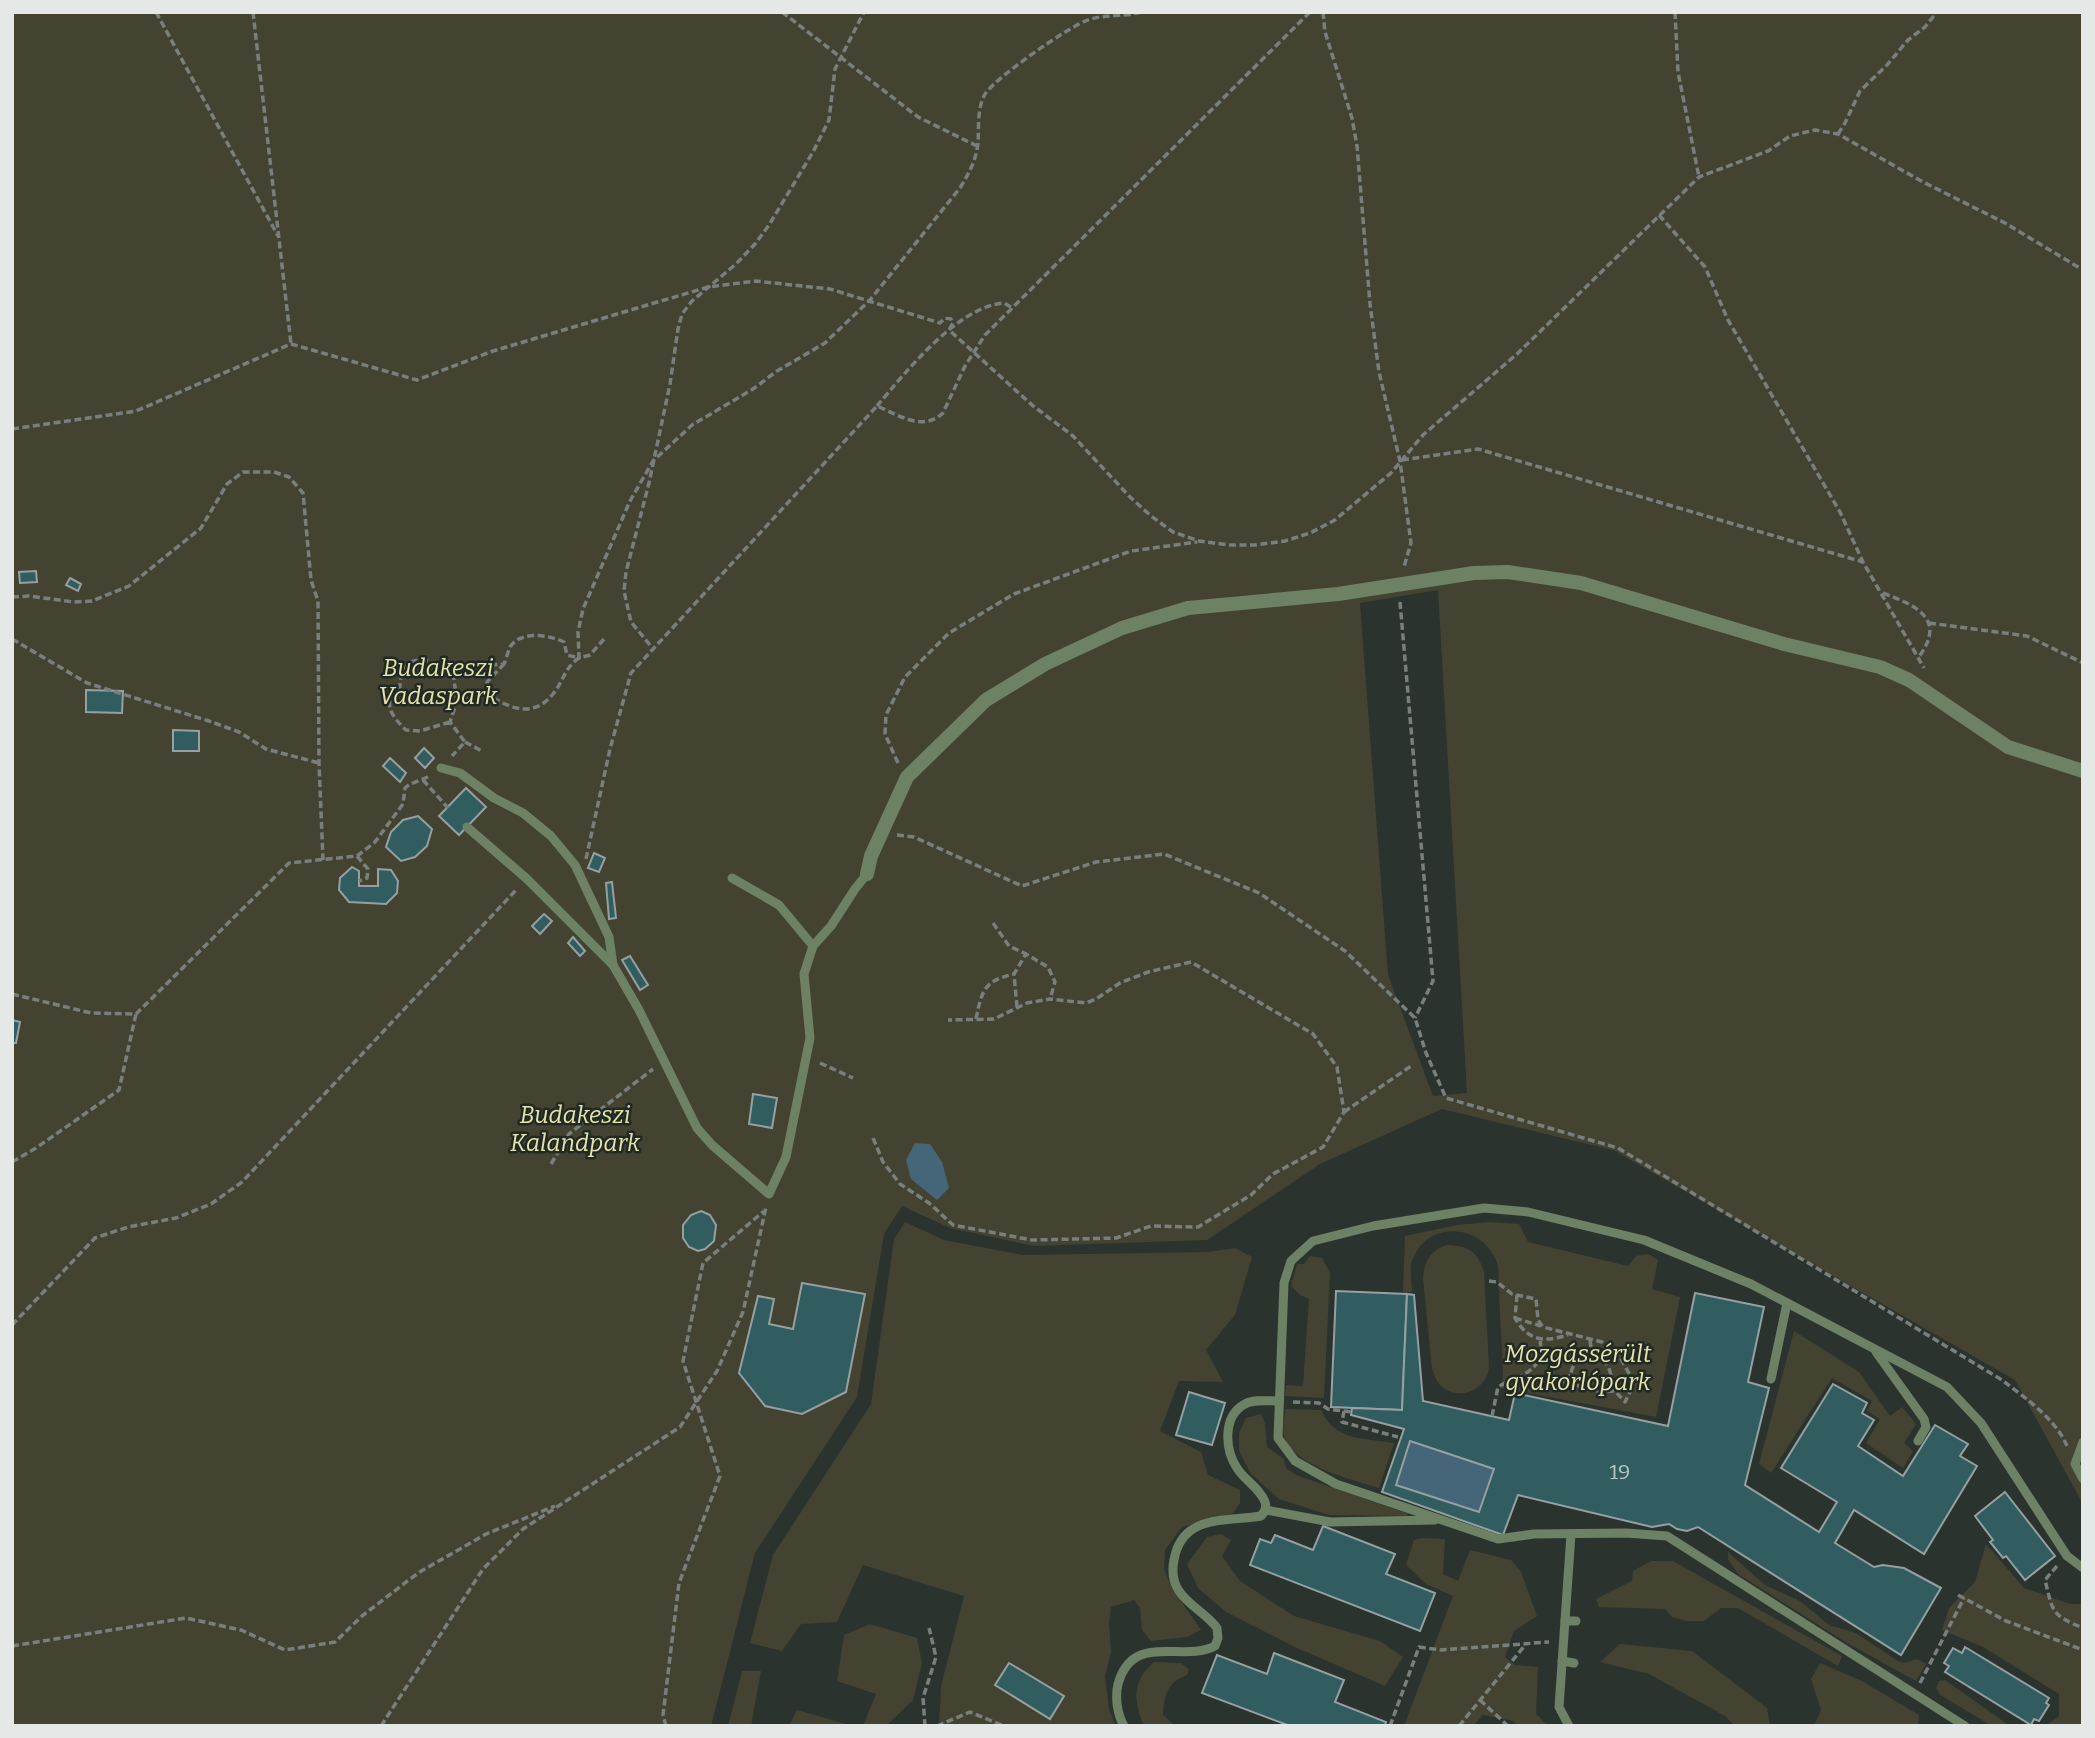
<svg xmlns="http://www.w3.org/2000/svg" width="2095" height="1738" font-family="Bitter,serif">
<rect width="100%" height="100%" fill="#2b332f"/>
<g fill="#444331" fill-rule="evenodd">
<path d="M 12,12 L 2083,12 L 2083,1504 L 2015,1380 L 1613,1150 L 1442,1109 L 1320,1164 L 1207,1240 L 1034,1246 L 950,1228 L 902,1206 L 884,1234 L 857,1397 L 755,1553 L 711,1726 L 12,1726 ZM 1438,590 L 1467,1093 L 1433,1096 L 1388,975 L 1360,603 Z"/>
<path d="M 905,1222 L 944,1240 L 1023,1255 L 1208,1252 L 1235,1248 L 1252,1257 L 1235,1315 L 1206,1350 L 1223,1382 L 1179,1381 L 1160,1431 L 1201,1452 L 1208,1475 L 1240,1490 L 1240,1503 L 1233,1513 L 1182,1527 L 1165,1550 L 1164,1569 L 1172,1588 L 1201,1630 L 1187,1637 L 1151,1641 L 1142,1630 L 1140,1608 L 1134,1600 L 1111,1607 L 1109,1623 L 1111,1652 L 1105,1676 L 1109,1710 L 1116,1726 L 939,1726 L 941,1686 L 964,1596 L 863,1565 L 837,1622 L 801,1624 L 782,1651 L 750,1643 L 773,1555 L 871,1404 L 894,1239 Z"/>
<path d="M 1489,1222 L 1519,1224 L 1528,1242 L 1628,1266 L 1636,1256 L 1648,1254 L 1658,1260 L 1652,1289 L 1680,1297 L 1656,1417 L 1501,1388 L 1503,1373 C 1502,1346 1500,1319 1499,1292 C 1498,1282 1500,1269 1496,1260 C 1479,1221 1422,1221 1411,1265 C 1410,1273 1412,1284 1412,1292 L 1403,1292 L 1405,1236 L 1457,1225 Z"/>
<path d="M 1446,1245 C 1467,1245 1478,1251 1484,1272 L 1489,1367 C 1487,1388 1464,1400 1445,1389 C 1437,1384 1435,1377 1432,1369 L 1423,1278 C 1424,1262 1430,1251 1446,1245 Z"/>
<path d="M 1310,1256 L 1322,1258 L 1330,1273 L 1324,1398 L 1285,1396 L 1286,1385 L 1303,1386 L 1309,1299 L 1300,1295 L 1291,1286 L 1297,1264 L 1304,1264 Z"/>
<path d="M 1794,1331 L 1859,1372 L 1890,1416 L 1902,1407 L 1916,1424 L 1904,1443 L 1913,1451 L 1903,1468 L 1866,1443 L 1880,1419 L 1867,1411 L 1872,1401 L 1832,1378 L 1771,1473 L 1759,1464 Z"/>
<path d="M 1285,1409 L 1321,1410 C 1335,1441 1363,1438 1394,1443 L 1379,1488 C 1353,1480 1293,1466 1284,1436 C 1282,1429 1285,1417 1285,1409 Z"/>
<path d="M 1261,1414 L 1265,1423 L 1267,1447 L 1284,1459 L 1286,1468 L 1296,1475 L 1409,1514 L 1406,1516 L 1329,1515 L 1279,1499 L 1251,1474 L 1239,1451 L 1239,1433 L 1246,1418 Z"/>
<path d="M 1221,1534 L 1231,1540 L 1222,1556 L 1240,1581 L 1294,1616 L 1380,1641 L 1403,1657 L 1385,1686 L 1297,1648 L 1226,1612 L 1198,1588 L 1187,1564 L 1207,1537 Z"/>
<path d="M 1423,1538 L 1445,1539 L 1443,1574 L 1458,1581 L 1470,1550 L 1511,1560 L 1521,1572 L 1537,1616 L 1514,1631 L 1505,1657 L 1515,1665 L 1538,1667 L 1536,1714 L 1548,1726 L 1518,1726 L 1513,1721 L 1483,1715 L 1473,1726 L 1404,1726 L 1453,1596 L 1426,1584 L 1406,1565 L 1414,1540 Z"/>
<path d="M 1986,1544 L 2024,1588 L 2070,1604 L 2083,1604 L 2083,1726 L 2045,1726 L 2059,1716 L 2059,1694 L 1983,1647 L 1942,1630 L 1949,1608 L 1975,1582 Z"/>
<path d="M 1728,1552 L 1765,1585 L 1800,1601 L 1829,1625 L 1856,1633 L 1898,1661 L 1904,1663 L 1917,1659 L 1926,1664 L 1916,1681 L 1847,1643 L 1738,1574 L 1728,1559 Z"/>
<path d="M 1651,1561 L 1673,1561 L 1842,1656 L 1838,1666 L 1738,1608 L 1721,1608 L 1704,1621 L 1687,1621 L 1672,1617 L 1665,1609 L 1599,1607 L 1596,1599 L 1632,1581 L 1633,1571 Z"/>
<path d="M 870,1624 L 917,1638 L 922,1663 L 913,1700 L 886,1726 L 863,1726 L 876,1694 L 837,1681 L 844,1635 Z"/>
<path d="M 1620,1644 L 1692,1651 L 1767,1708 L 1770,1726 L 1735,1726 L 1725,1716 L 1649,1674 L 1600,1662 Z"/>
<path d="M 1154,1662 L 1181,1663 L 1189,1670 L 1187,1675 C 1167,1682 1164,1696 1163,1715 L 1175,1726 L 1144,1726 C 1133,1700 1132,1681 1154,1662 Z"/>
<path d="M 1820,1663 L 1862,1681 L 1919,1715 L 1918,1726 L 1814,1726 L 1821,1710 L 1811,1679 Z"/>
<path d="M 742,1671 L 761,1671 L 751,1726 L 728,1726 Z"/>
<path d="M 1945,1680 L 2010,1726 L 1992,1726 L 1940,1695 L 1936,1688 L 1939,1681 Z"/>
<path d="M 797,1710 L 853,1726 L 789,1726 Z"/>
</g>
<g fill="#446678">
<path d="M 915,1143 L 930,1144 L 942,1162 L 949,1188 L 937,1200 L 911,1179 L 906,1160 Z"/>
<path d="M 1410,1441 L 1494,1469 L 1479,1512 L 1396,1485 Z"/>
</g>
<g fill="#325d60" stroke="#95a0a1" stroke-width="2" fill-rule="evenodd">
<path d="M 36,571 L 37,582 L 20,583 L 19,572 Z"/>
<path d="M 70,578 L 81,584 L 78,591 L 66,585 Z"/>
<path d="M 86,690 L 123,691 L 122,713 L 86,712 Z"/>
<path d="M 173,730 L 199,731 L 199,751 L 173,751 Z"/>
<path d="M 424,748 L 434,758 L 425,768 L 415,758 Z"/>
<path d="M 390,758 L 406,773 L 400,782 L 383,766 Z"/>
<path d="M 466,788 L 486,807 L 459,835 L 439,816 Z"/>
<path d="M 418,816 L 432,829 L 427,846 L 415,857 L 401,861 L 386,847 L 391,832 L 403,820 Z"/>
<path d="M 594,853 L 605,858 L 599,872 L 588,868 Z"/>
<path d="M 352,867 L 359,871 L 359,886 L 378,886 L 378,869 L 391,870 L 398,881 L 397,893 L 386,904 L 349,902 L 339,890 L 340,878 Z"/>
<path d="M 612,882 L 616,918 L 609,919 L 606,883 Z"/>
<path d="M 544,914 L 552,921 L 540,934 L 532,926 Z"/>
<path d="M 573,937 L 585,951 L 580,956 L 568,943 Z"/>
<path d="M 630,956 L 648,985 L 640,990 L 622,960 Z"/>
<path d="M 12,1020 L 20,1022 L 16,1043 L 12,1043 Z"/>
<path d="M 753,1094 L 777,1098 L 772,1128 L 749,1124 Z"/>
<path d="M 701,1211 L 710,1215 L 716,1225 L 714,1241 L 705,1249 L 698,1251 L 689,1247 L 683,1238 L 683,1225 L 691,1215 Z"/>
<path d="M 802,1283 L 865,1294 L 846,1392 L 802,1414 L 765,1406 L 739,1373 L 758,1296 L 774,1299 L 769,1324 L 793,1329 Z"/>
<path d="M 1336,1291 L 1407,1294 L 1402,1410 L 1331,1407 Z"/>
<path d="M 1695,1293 L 1764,1307 L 1748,1382 L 1769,1388 L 1745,1485 L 1819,1532 L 1837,1502 L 1781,1468 L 1833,1384 L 1867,1403 L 1862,1413 L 1874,1420 L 1858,1446 L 1903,1476 L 1935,1425 L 1968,1444 L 1960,1456 L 1977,1466 L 1924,1554 L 1854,1510 L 1835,1543 L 1874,1567 L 1883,1565 L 1904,1568 L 1941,1588 L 1901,1655 L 1698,1527 L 1687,1531 L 1677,1529 L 1669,1524 L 1652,1527 L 1518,1495 L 1503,1535 L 1382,1492 L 1404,1429 L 1351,1415 L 1352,1408 L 1402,1410 L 1407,1294 L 1414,1295 L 1423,1401 L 1509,1420 L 1515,1393 L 1668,1426 ZM 1410,1441 L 1494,1469 L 1479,1512 L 1396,1485 Z"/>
<path d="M 1189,1392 L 1225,1403 L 1212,1445 L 1176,1435 Z"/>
<path d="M 2005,1492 L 2055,1556 L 2025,1580 L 2006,1556 L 2003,1558 L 1990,1542 L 1993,1540 L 1975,1516 Z"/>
<path d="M 1323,1526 L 1395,1554 L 1386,1574 L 1435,1593 L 1420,1631 L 1250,1565 L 1260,1539 L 1271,1543 L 1275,1535 L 1313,1550 Z"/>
<path d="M 1965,1647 L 2049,1698 L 2046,1703 L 2049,1705 L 2039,1721 L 2034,1719 L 2031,1725 L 1945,1672 L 1949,1666 L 1944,1663 L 1953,1648 L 1962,1653 Z"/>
<path d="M 1274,1653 L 1344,1680 L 1335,1702 L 1386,1722 L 1385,1726 L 1290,1726 L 1202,1693 L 1217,1655 L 1267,1674 Z"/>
<path d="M 1009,1663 L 1064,1696 L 1050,1719 L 995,1685 Z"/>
</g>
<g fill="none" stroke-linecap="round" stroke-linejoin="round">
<g stroke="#787f7c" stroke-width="3.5" stroke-dasharray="7 3.5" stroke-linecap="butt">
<path d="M 156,12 L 278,236"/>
<path d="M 253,12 L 291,344"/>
<path d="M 782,12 L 918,117 L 977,146"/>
<path d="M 1323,12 L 1325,32 L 1352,118 L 1357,146 L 1370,304 L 1379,372 L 1400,461 L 1411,543 L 1404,567"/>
<path d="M 1675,12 L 1678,72 L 1699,177"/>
<path d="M 1838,134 L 1845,123 L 1860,91 L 1887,65 L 1908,40 L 1925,27 L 1937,12"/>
<path d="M 1659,215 L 1705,267 L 1728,320 L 1840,512 L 1863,562 L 1924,668"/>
<path d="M 877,406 C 905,373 958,306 1004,303 L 1011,307"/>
<path d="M 12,429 L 136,411 L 291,344 L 417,380 L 493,351 L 708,287 L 756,281 L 830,289 L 940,323 L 945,318 L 951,319 L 953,323 L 949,330 L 1032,405 L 1073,436 L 1130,497 L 1151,516 L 1173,532 L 1199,541 L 1229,545 L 1255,545 L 1285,541 L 1310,533 L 1335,520 L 1391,473 L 1423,435 L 1517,354 L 1699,177 L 1768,151 L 1790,136 L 1815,130 L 1838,134 L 1923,182 L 2005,223 L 2083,270"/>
<path d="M 1402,460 L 1478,449 L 1863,562"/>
<path d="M 1883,593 C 1918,606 1947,620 1918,658"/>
<path d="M 12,597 L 29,596 L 74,602 L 92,601 L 129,586 L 201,528 L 227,484 L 243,472 L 274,472 L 289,477 L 303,493 L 311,580 L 318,601 L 319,763 L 323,860"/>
<path d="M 1400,602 L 1433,981 L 1415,1018"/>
<path d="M 1929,623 L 2027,636 L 2083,663"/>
<path d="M 12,639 L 87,683 L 209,721 L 239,732 L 266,749 L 319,763"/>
<path d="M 604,639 L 590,655 L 579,658 L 578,632 L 583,609 L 630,501 L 653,461 L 692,425 L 753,389 L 777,371 L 825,343 L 870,300 L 960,188 C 969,173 976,161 978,143 C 979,128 977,110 984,96 C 990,81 1071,25 1088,20 C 1104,14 1124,17 1141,12"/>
<path d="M 650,645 L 631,622 L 624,591 L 626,572 L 649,483 L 670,384 L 678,329 L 682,314 L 692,301 L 736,264 L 755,244 L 769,225 L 813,152 L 829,120 L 835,69 L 864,12"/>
<path d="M 453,673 L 457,701"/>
<path d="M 488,695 L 487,682 L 504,664"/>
<path d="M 450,722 L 420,731 L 406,730 C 392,717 380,701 400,687 C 400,650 432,657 453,673 L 471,667 L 504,664 C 506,659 508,652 510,647 C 521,630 549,635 564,642 L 567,655 L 579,658 C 565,667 563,682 553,694 C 533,719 510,708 488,695 L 457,701 L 450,722 L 465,742 L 452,756"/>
<path d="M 465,742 L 482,751"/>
<path d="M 898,763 L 885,734 L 886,715 L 905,677 L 949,633 L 1014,594 L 1131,551 L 1197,542"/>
<path d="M 423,780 L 448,808"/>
<path d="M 897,835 L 914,837 L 1022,886 L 1096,862 L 1164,854 L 1259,893 L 1345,951 L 1415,1018 L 1426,1053 L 1446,1098 L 1618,1148 L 2002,1380 C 2025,1398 2055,1418 2067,1446"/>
<path d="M 357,856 L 368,869 L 367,878 L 359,881"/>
<path d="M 586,859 L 610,749 L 631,673 L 877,406 C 898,415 923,432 943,413 L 965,366 L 985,335 L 1310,12"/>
<path d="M 993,923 L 1009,946 L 1026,954"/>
<path d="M 12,994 L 91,1013 L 136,1014 L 289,863 L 357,856 L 375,842 L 403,804 L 405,788 C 413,781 422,781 431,775"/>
<path d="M 1017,1007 L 1014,974 L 1026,954 L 1048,967 L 1055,982 L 1050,999"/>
<path d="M 976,1019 C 982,990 984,981 1014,974"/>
<path d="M 820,1063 L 853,1078"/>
<path d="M 1344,1112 L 1411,1066"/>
<path d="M 873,1138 L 883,1162 L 900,1184 L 929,1203 L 953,1225 L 1032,1240 L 1116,1238 L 1151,1226 L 1198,1227 L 1251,1195 L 1273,1174 L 1323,1147 L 1344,1112 L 1337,1067 L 1313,1034 L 1191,962 L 1148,972 L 1120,983 L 1096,999 L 1086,1003 L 1050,999 L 1027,1003 L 994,1019 L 948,1020"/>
<path d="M 12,1162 L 36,1148 L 119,1090 L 136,1014"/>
<path d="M 551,1164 L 569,1134 L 653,1069"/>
<path d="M 1489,1281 L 1497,1282 L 1512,1294 L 1536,1299 L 1538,1320 L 1543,1327 L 1602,1342 L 1617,1352 L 1630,1375 L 1631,1390 L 1625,1402 L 1615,1391 C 1535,1398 1585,1329 1607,1365 C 1612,1372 1611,1382 1615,1391"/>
<path d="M 1517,1295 L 1515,1318 C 1529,1342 1544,1342 1568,1335"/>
<path d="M 1515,1318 L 1541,1326"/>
<path d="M 12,1325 L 95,1238 L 128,1227 L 176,1218 L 211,1204 L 242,1182 L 517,889"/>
<path d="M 1590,1340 L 1592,1355"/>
<path d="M 1516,1378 C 1535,1370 1544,1360 1540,1340"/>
<path d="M 1293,1402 L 1319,1403 L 1328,1409 L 1352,1412"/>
<path d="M 1344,1411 L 1342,1422 L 1398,1437"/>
<path d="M 1492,1416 L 1498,1387 L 1514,1378 L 1562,1382 L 1570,1375"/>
<path d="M 2057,1566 L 2045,1580 C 2053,1612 2051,1615 2083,1628"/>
<path d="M 1958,1595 L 2006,1621 L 2083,1650"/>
<path d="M 12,1646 L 186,1618 L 241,1630 L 285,1650 L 335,1642 L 362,1616 L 418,1573 L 486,1534 L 555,1506"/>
<path d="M 1920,1683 L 1964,1598"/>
<path d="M 1480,1700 L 1508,1726"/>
<path d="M 381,1726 L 483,1569 L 523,1529 L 680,1427 L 717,1371 L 743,1312 L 766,1207"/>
<path d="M 666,1726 L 663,1715 L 679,1583 L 720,1476 L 683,1361 L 703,1263 L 764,1211"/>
<path d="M 925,1726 L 923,1698 L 936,1657 L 929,1628"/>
<path d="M 937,1726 L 970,1712 L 1004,1726"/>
<path d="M 1390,1726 L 1419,1647 L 1441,1650 L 1549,1642"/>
<path d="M 1459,1726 L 1526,1644"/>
</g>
<g stroke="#6d8165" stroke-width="9">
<path d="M 441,768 L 460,773 L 494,798 L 523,813 L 551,836 L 575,865 L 609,937 L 613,965"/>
<path d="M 467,827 L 527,879 L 613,965 L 639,1010 L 697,1128 L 712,1145 L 769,1194 L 786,1157 L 810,1038 L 804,974 L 813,946 L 831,926 L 855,889 L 867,874"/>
<path d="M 732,878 L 779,905 L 813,946"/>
<path d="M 1876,1352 L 1924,1419 L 1926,1427 L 1918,1441"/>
<path d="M 1771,1379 L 1787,1303"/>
<path d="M 2083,1442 L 2075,1464 L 2083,1479"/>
<path d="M 1266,1510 L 1330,1522 L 1435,1520"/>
<path d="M 1565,1621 L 1576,1621"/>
<path d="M 1562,1661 L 1574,1663"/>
<path d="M 1124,1726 C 1117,1714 1115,1697 1118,1684 C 1133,1631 1182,1663 1215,1646 L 1218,1638 L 1217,1628 C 1207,1614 1189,1606 1179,1591 C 1173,1582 1172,1570 1174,1560 C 1182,1514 1225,1522 1261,1516 C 1265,1512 1267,1508 1265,1502 C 1260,1488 1244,1480 1237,1468 C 1225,1450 1222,1416 1245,1404 C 1254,1399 1267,1401 1278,1401"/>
<path d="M 1569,1726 L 1559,1707 L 1571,1534"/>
<path d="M 1965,1726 L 1667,1536 L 1626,1533 L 1534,1534 L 1498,1539 L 1336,1484 L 1295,1461 L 1278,1438 L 1284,1283 L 1291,1261 L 1313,1241 L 1373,1226 L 1484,1208 L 1528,1212 L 1644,1240 L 1751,1284 L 1947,1387 L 1981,1423 L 2067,1556 L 2083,1568"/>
</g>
<path stroke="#6d8165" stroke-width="14" d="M 867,874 L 871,856 L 907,777 L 986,700 L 1045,664 L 1122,628 L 1188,608 L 1338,594 L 1474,573 L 1508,572 L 1581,583 L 1784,644 L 1880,667 L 1909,680 L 2008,747 L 2083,771"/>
</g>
<g text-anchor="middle" stroke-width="5" stroke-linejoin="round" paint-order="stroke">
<g font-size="21" fill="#b8c6c5">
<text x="1620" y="1479">19</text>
</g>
<g font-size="24" font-style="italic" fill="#e6e3a7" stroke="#212926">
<text x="438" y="676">Budakeszi<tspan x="438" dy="28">Vadaspark</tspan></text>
<text x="575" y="1123">Budakeszi<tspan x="575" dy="28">Kalandpark</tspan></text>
<text x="1578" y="1362">Mozgássérült<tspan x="1578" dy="28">gyakorlópark</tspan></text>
</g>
</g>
<rect width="2095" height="1738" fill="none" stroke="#e4e9e7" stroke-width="28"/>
</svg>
